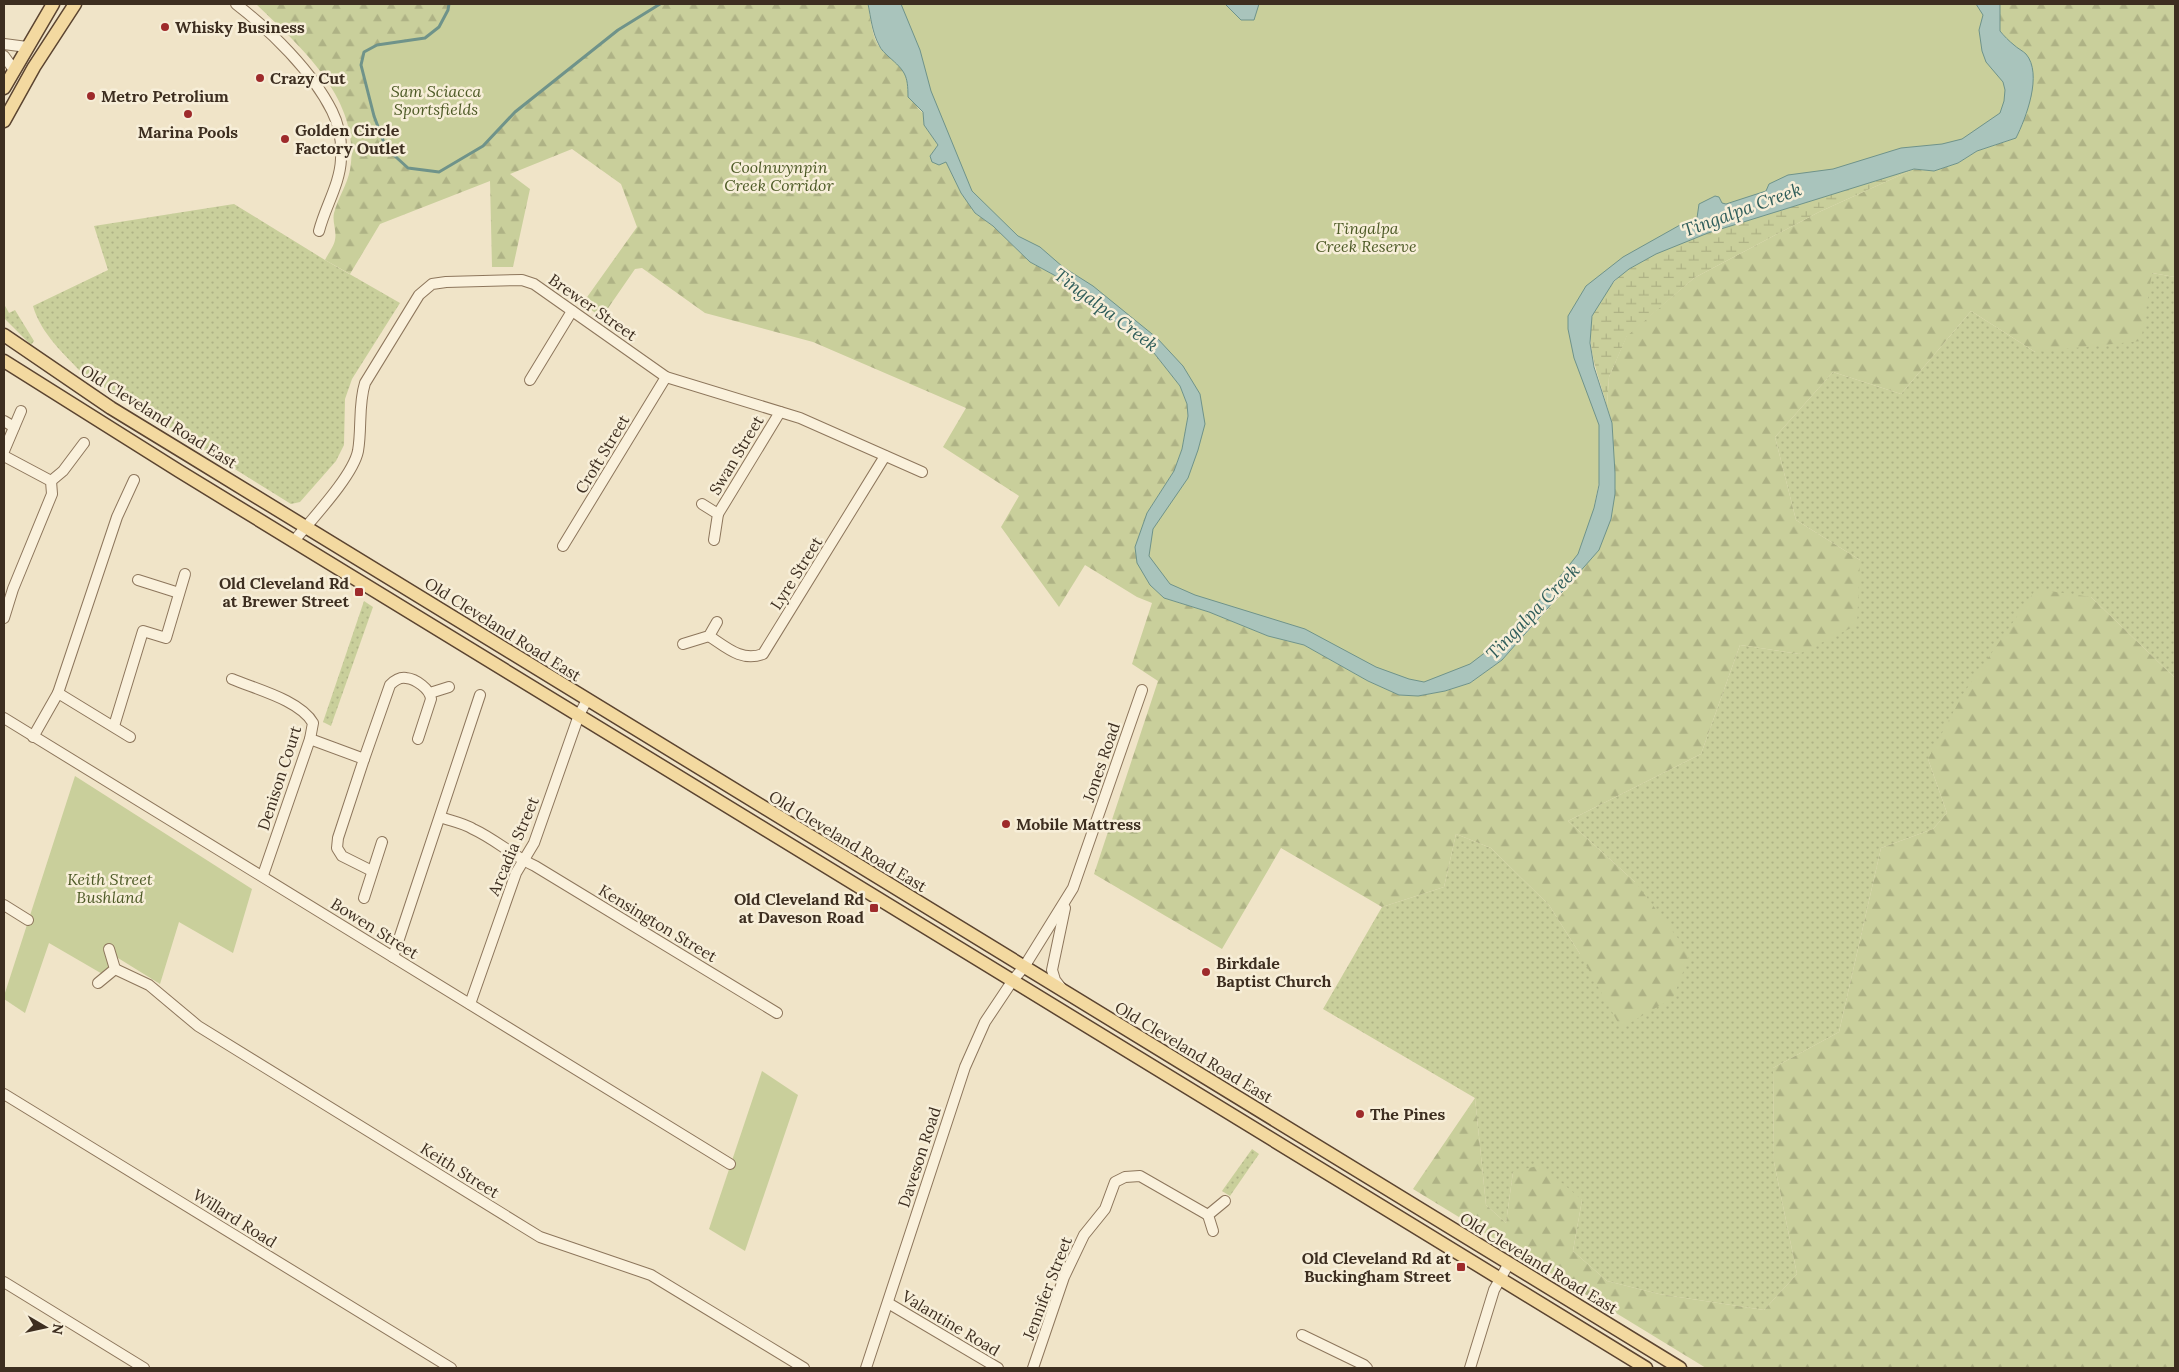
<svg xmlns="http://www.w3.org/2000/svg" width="2179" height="1372" font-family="Lora,serif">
<defs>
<pattern id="grass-dots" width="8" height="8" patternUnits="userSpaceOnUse" patternTransform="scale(1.25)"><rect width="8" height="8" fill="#c9cf9b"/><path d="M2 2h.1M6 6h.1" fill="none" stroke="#aeb285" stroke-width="1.8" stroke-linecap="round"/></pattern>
<pattern id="forest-firs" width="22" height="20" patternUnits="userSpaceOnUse" patternTransform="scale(1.25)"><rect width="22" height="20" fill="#c9cf9b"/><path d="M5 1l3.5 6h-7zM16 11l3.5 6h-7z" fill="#aeb285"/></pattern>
<pattern id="wetland-marsh" width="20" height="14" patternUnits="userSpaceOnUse" patternTransform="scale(1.25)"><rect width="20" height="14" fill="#c9cf9b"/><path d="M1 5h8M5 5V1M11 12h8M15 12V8" fill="none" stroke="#aeb285"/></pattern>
</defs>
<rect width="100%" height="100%" fill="#f0e4c8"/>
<g fill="url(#grass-dots)">
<path d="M 234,204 L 325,260 L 400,303 L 352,379 L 345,399 L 344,445 L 336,461 L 300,502 L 291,504 L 84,375 C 65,355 41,334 33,306 L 108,270 L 94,226 Z"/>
<path d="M 2152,273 L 2175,277 L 2175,678 L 2091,597 L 1928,759 L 1947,813 L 1933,829 L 1881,848 L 1839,1032 L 1773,1068 L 1774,1162 L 1797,1274 L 1764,1310 L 1659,1294 L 1607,1281 L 1573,1251 L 1582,1200 L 1513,1172 L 1506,1223 L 1486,1205 L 1475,1098 L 1323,1009 L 1382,907 L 1444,887 L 1456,834 L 1491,848 L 1549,905 L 1580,954 L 1635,882 L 1568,821 L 1701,754 L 1740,645 L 1799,654 L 1860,560 L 1796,520 L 1775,437 L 1833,372 L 1901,394 L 1971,311 L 2035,352 Z"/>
<path d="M 4,304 L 9,313 L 15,310 L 34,341 L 31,345 L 4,318 Z"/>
<path d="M 364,601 L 373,607 L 331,726 L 323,722 Z"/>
<path d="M 1252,1149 L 1259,1154 L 1230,1196 L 1222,1191 Z"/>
</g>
<g fill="url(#forest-firs)">
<path d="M 256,4 L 449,4 L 448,9 L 606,4 L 868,4 C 871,18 871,37 881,49 C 888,58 900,63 906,74 C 914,89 908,100 923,113 L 924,125 L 938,145 L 930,156 L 946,162 L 961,193 L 975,213 L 993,226 L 1030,262 L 1054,275 L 1083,295 L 1154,353 L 1180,386 L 1187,404 L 1188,416 L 1182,449 L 1174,471 L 1147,513 L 1150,585 L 1164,598 L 1209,612 L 1268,636 L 1304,645 L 1368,681 L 1399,695 L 1418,696 L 1445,691 L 1470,683 L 1502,660 L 1567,588 L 1613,448 L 1612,423 L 1607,406 L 1609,377 L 1627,335 L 1694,278 L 1819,212 L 1914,169 L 1934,171 L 1958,163 L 1977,151 L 2016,138 C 2031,110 2026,86 2026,54 L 2011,44 L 2000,31 L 2000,4 L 2175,4 L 2175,277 L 2152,273 L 2141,341 L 2035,352 L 1971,311 L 1901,394 L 1833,372 L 1775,437 L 1796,520 L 1860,560 L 1857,625 L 1799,654 L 1740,645 L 1701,754 L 1568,821 L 1635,882 L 1690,954 L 1673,998 L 1621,1028 L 1580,954 L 1549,905 L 1491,848 L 1456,834 L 1444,887 L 1382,907 L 1281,848 L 1222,949 L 1094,874 L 1158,681 L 1132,664 L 1152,603 L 1137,597 L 1085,565 L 1059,607 L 1001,527 L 1019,496 L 943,447 L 966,408 L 813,342 L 705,313 L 642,268 L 635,269 L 604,314 L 605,320 L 579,301 L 585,300 L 637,227 L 621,184 L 572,149 L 510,174 L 530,189 L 513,267 L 492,267 L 490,181 L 380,224 L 350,274 L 325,260 C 328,254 334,246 335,240 C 337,231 332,222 334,213 C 338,198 347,185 350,170 C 362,100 301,47 256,4 Z"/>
<path d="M 2036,589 L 2091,597 L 2175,678 L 2175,1368 L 1706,1368 L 1413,1189 L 1475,1098 L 1486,1205 L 1506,1223 L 1513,1172 L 1541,1165 L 1582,1200 L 1573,1251 L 1607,1281 L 1659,1294 L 1764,1310 L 1797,1274 L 1774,1162 L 1773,1068 L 1839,1032 L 1881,848 L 1933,829 L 1947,813 L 1928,759 L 1963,694 Z"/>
</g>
<path fill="url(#wetland-marsh)" d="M 1914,169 L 1819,212 L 1694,278 L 1627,336 L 1609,377 L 1607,406 C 1599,377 1586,349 1592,318 C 1596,301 1614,279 1628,270 C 1668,242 1723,228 1769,214 C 1818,199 1865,182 1914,169 Z"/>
<g fill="#c9cf9b">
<path d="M 449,4 L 660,4 L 618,30 L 515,112 L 483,146 L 439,172 L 408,168 L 386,148 L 374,116 L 361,65 L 364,52 L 377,45 L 425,38 L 439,27 L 448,10 Z"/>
<path d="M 885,4 L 1992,4 L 2013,105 L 1960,148 L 1785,192 L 1614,271 L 1581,325 L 1607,423 L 1605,454 L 1583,559 L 1490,659 L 1412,687 L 1164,589 L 1143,560 L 1147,529 L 1185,467 L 1196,419 L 1187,386 L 1160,350 L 970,198 Z"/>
<path d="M 75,776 L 252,889 L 233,953 L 179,922 L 160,984 L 118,958 L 111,979 L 49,943 L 25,1013 L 4,999 L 4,996 Z"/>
<path d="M 762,1071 L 798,1095 L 745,1251 L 709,1229 Z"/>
</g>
<g fill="#a9c4bc" stroke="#6f938a">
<path d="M 868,4 L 901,4 L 920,50 L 931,91 L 972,191 L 1018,236 L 1040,247 L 1063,267 L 1093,286 L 1157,338 L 1183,366 L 1200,394 L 1205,424 L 1198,450 L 1188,478 L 1153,529 L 1149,556 L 1170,584 L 1195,595 L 1305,629 L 1376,667 L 1409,679 L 1424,682 L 1470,664 L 1499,642 L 1551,588 L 1578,554 L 1594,508 L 1599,485 L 1599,425 L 1574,358 L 1568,329 L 1568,316 L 1586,286 L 1623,257 L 1680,225 L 1697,218 L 1699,204 L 1715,196 L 1719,197 L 1722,203 L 1726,204 L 1766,191 L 1769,184 L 1788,175 L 1833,169 L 1901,148 L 1942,144 L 1962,139 L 2000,113 L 2004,101 L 2005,90 L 2003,82 L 1986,62 L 1982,51 L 1979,30 L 1983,15 L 1976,4 L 2000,4 L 2000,31 C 2004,36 2009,41 2014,45 C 2017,48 2023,51 2026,54 C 2043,74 2026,118 2016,138 L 1977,151 L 1958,163 L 1934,171 L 1914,169 L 1708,233 L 1656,254 L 1629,269 L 1614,281 L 1592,316 L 1590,343 L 1594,367 L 1612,423 L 1615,473 L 1615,494 L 1611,519 L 1599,550 L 1502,660 L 1470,683 L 1445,691 L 1418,696 L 1399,695 L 1368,681 L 1304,645 L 1268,636 L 1209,612 L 1164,598 L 1150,585 L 1137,563 L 1135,547 L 1147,513 L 1174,471 L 1182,449 L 1188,416 L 1187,404 L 1180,386 L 1154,353 L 1083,295 L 1054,275 L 1030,262 L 993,226 L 975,213 L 961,193 L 946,162 L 939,165 L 932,162 L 930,156 L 938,145 L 924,125 L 923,112 L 908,97 C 908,75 905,71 889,57 C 885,53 881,50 879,45 C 872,32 871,18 868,4 Z"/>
<path d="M 1225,4 L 1259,4 L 1254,20 L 1241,20 Z"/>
</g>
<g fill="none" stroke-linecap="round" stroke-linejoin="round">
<path stroke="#6f938a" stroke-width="3" d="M 449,4 L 448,10 L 439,27 L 425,38 L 377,45 L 364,52 L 361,65 L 374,116 L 386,148 L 408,168 L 439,172 L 483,146 L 515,112 L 618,30 L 660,4"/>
<g stroke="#8d765c" stroke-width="12">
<g id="minor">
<path d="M 236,4 C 271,31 312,71 332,111 C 339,125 342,143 341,159 C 340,184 325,207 319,231"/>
<path d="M 4,44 L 27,47"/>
<path d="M 4,56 L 14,70"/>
<path d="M 530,380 L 572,311"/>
<path d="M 4,421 L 14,427"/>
<path d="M 4,451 L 21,411"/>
<path d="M 4,456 L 51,481 L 52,494 L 13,589 L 4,618"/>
<path d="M 51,481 L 63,471 L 84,443"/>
<path d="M 702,504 L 718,514 L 714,540"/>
<path d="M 718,514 L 780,412"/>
<path d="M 294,541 C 311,520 353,476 358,451 C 362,428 358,405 365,383 L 419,295 L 432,284 L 446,282 L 522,280 L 534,284 L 666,377 L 800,418 L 922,472"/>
<path d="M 563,546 L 666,377"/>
<path d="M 138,580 L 179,593"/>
<path d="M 709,636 C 727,648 742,662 763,654 L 885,456"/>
<path d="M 683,644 L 709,636 L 717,622"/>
<path d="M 232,679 C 255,689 300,700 313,723 L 310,739 L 263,875"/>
<path d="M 58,693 L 130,737"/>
<path d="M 430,693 L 449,687"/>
<path d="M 4,718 L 730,1164"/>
<path d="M 114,726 L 143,631 L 166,638 L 185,574"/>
<path d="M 33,737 L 58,693 L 117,517 L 134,480"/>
<path d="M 310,739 L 364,759 L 338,838 L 337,848 L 342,856 L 372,871"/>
<path d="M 364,759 L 390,685 C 394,681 400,677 406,678 C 416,679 430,689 431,699 L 418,739"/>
<path d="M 440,817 C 451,821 463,823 473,829 C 495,839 513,856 535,866 L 777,1013"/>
<path d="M 364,898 L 382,842"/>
<path d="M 4,905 L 28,920"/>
<path d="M 393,957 L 480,695"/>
<path d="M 115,969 L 149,985 L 198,1026 L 540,1237 L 651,1275 L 804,1368"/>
<path d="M 98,983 L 115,969 L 109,949"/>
<path d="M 1062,989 L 1055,980 L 1052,970 L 1065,908"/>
<path d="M 470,1004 L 516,873 L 534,843 L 579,715 L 587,700"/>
<path d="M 4,1094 L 451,1368"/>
<path d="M 1213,1231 L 1208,1215 L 1225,1201"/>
<path d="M 4,1282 L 144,1368"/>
<path d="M 888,1303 L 998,1368"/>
<path d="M 1302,1335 L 1364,1365 L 1367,1368"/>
<path d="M 866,1368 L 965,1067 L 985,1022 L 1013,980 L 1024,967 L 1073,888 L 1142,690"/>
<path d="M 1033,1368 L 1064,1277 L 1084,1235 L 1105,1209 L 1115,1182 L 1125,1177 L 1140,1176 L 1208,1215"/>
<path d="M 1470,1368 L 1494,1290 L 1509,1263"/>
</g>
</g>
<g stroke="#5b4430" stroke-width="15">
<g id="major">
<path d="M 4,88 L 53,4"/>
<path d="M 4,121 L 34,67 L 75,4"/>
<path d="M 4,335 L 111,408 L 188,455 L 1680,1368"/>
<path d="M 4,361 L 179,471 L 1646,1368"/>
</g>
</g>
<use href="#minor" stroke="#faf1dc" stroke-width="10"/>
<use href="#major" stroke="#f3d9a0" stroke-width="12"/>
</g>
<g fill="#9e2a2b" stroke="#f7eed8" stroke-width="2">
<circle cx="165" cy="27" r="5"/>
<circle cx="260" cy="78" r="5"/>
<circle cx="91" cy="96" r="5"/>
<circle cx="188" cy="114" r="5"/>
<circle cx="285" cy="139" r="5"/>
<rect x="354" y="587" width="10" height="10" rx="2.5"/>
<circle cx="1006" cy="824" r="5"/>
<rect x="869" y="903" width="10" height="10" rx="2.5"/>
<circle cx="1206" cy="972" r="5"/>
<circle cx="1360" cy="1114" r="5"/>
<rect x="1456" y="1262" width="10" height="10" rx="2.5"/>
</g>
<g text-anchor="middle" stroke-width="5" stroke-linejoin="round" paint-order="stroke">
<g font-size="16" font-weight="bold" fill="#3d2e20" stroke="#f7eed8" text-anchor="start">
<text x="175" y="33">Whisky Business</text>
<text x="270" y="84">Crazy Cut</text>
<text x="101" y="102">Metro Petrolium</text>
<text x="295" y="136">Golden Circle<tspan x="295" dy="18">Factory Outlet</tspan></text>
<text x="188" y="138" text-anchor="middle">Marina Pools</text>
<text x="349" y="589" text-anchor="end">Old Cleveland Rd<tspan x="349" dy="18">at Brewer Street</tspan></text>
<text x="1016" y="830">Mobile Mattress</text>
<text x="864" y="905" text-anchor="end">Old Cleveland Rd<tspan x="864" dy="18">at Daveson Road</tspan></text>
<text x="1216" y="969">Birkdale<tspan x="1216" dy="18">Baptist Church</tspan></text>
<text x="1370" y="1120">The Pines</text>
<text x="1451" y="1264" text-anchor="end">Old Cleveland Rd at<tspan x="1451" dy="18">Buckingham Street</tspan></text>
</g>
<g font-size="16" font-style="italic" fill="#4d5a26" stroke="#f7eed8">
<text x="436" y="97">Sam Sciacca<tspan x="436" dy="18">Sportsfields</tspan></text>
<text x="779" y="173">Coolnwynpin<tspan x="779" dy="18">Creek Corridor</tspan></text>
<text x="1366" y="234">Tingalpa<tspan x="1366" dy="18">Creek Reserve</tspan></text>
<text x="110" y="885">Keith Street<tspan x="110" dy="18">Bushland</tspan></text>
</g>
<g font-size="16" fill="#3d2e20" stroke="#f7eed8">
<text transform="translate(593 307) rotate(35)" y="6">Brewer Street</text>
<text transform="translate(159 416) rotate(32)" y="6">Old Cleveland Road East</text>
<text transform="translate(602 454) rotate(-59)" y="6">Croft Street</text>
<text transform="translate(736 455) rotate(-59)" y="6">Swan Street</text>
<text transform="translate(796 573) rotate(-58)" y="6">Lyre Street</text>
<text transform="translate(503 629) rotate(32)" y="6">Old Cleveland Road East</text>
<text transform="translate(1101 762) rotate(-71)" y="6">Jones Road</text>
<text transform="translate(279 778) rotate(-72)" y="6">Denison Court</text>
<text transform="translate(848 841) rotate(31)" y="6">Old Cleveland Road East</text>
<text transform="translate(513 846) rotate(-67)" y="6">Arcadia Street</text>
<text transform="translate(658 923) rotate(31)" y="6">Kensington Street</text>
<text transform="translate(375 928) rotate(32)" y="6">Bowen Street</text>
<text transform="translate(1194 1052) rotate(31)" y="6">Old Cleveland Road East</text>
<text transform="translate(919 1157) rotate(-72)" y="6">Daveson Road</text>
<text transform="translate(460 1170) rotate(32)" y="6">Keith Street</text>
<text transform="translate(235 1218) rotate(32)" y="6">Willard Road</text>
<text transform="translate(1539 1263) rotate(31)" y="6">Old Cleveland Road East</text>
<text transform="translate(1047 1288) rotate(-69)" y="6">Jennifer Street</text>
<text transform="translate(951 1323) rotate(31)" y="6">Valantine Road</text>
</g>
<g font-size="18" font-style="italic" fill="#2f5d5a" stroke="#f7eed8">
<text transform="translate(1742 210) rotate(-20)" y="6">Tingalpa Creek</text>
<text transform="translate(1106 310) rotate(37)" y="6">Tingalpa Creek</text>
<text transform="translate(1533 612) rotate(-46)" y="6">Tingalpa Creek</text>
</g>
</g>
<rect width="2179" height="1372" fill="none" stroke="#3d2e20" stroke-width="10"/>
<g transform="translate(45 1327) rotate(99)" stroke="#f7eed8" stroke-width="4" paint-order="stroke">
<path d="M0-4L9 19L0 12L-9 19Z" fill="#3d2e20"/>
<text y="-8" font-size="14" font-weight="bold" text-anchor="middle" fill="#3d2e20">N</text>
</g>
</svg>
